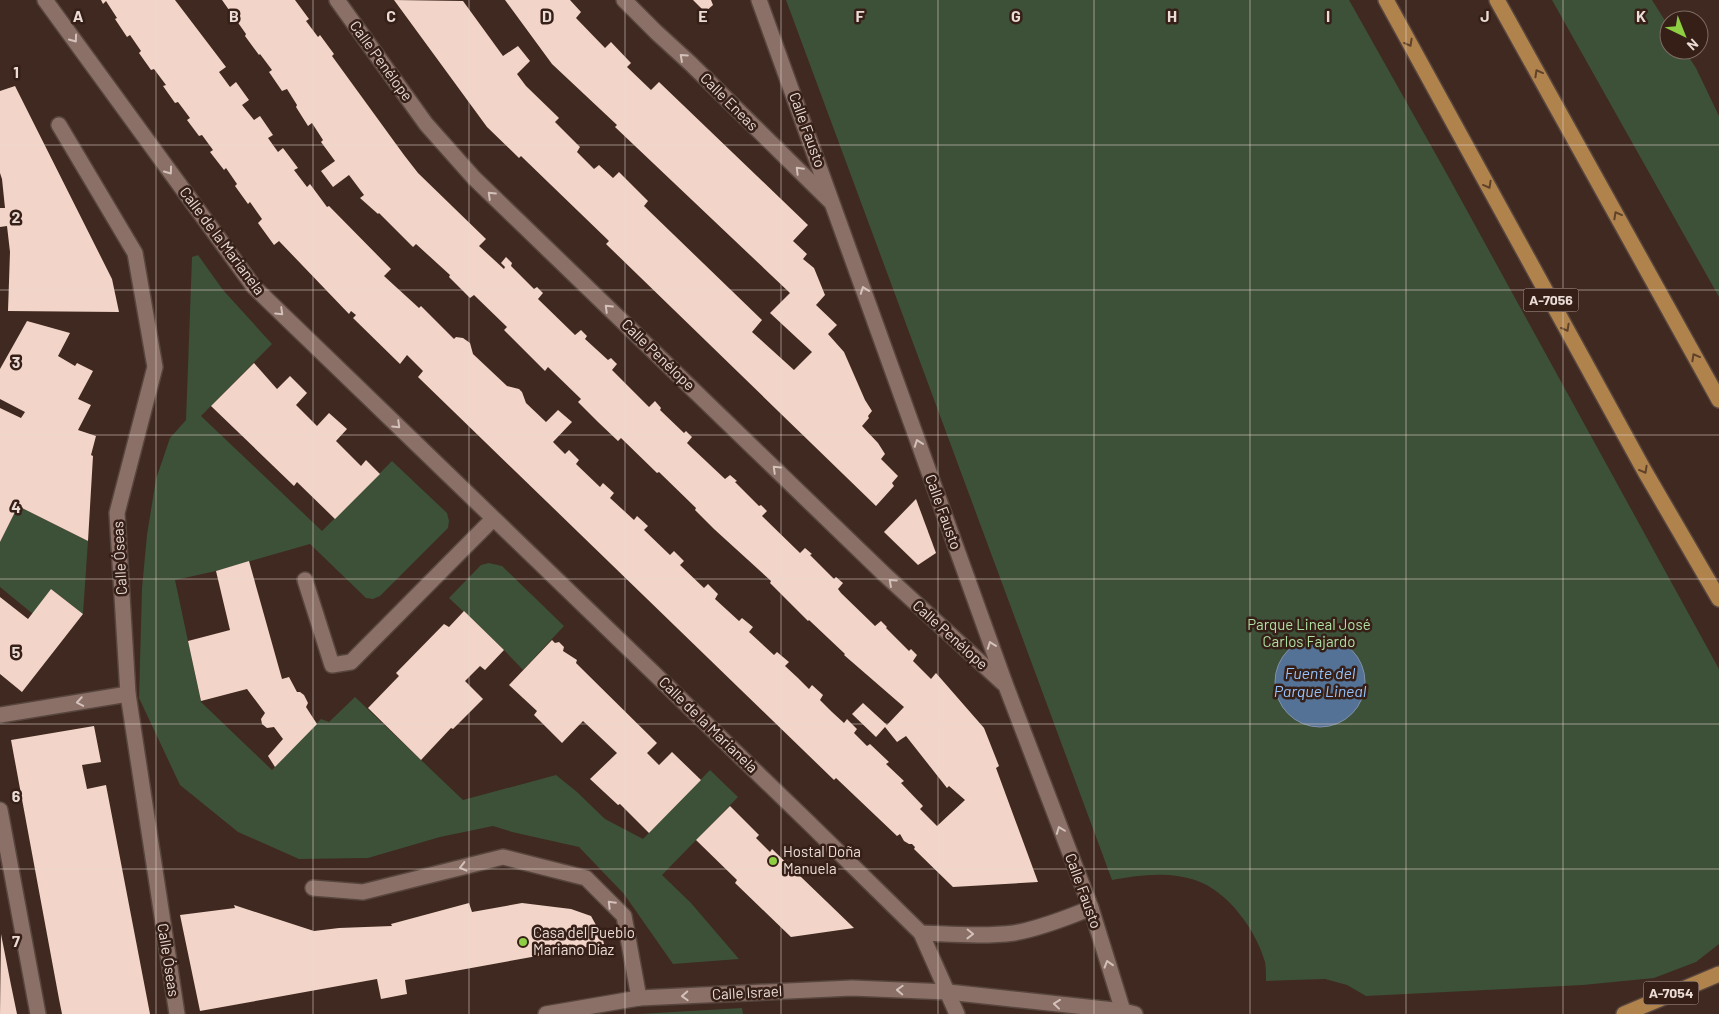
<svg xmlns="http://www.w3.org/2000/svg" width="1719" height="1014" font-family="Barlow,sans-serif">
<rect width="100%" height="100%" fill="#3f2920"/>
<g fill="#3d5038">
<path d="M 786,0 L 1349,0 L 1448,176 L 1719,669 L 1719,944 L 1696,962 L 1654,978 L 1583,985 L 1366,996 L 1347,985 L 1325,979 L 1266,981 C 1266,975 1266,968 1265,962 C 1256,930 1228,891 1195,880 C 1169,871 1139,875 1112,880 Z"/>
<path d="M 1552,0 L 1652,0 L 1669,27 L 1669,50 L 1684,50 L 1696,68 L 1719,116 L 1719,297 Z"/>
<path d="M 198,255 L 223,290 L 272,344 L 201,416 L 322,531 L 392,461 L 447,513 L 449,521 L 448,528 L 380,596 L 373,599 L 366,598 L 310,544 L 216,571 L 175,580 L 201,702 L 272,770 L 321,719 L 329,722 L 355,697 L 463,800 L 556,775 L 577,792 L 605,819 L 643,839 L 710,770 L 738,797 L 662,875 L 691,903 L 739,959 L 673,964 L 624,894 L 579,847 L 512,832 L 493,826 L 440,837 L 368,858 L 299,859 L 238,832 L 180,785 L 139,698 L 142,588 L 147,535 L 156,479 L 170,438 L 186,420 L 192,257 Z"/>
<path d="M 18,506 L 88,541 L 83,614 L 51,589 L 33,614 L 0,587 L 0,542 Z"/>
<path d="M 489,563 L 502,566 L 564,626 L 523,670 L 504,650 L 449,598 L 481,565 Z"/>
<path d="M 742,1008 L 743,1014 L 638,1014 Z"/>
</g>
<circle fill="#547196" stroke="#8191a9" cx="1320" cy="682" r="45"/>
<g fill="#f2d4c8">
<path d="M 101,0 L 175,0 L 226,67 L 219,72 L 230,87 L 236,82 L 249,100 L 242,105 L 254,120 L 260,116 L 273,135 L 268,138 L 278,152 L 283,148 L 298,168 L 294,170 L 307,187 L 310,184 L 327,207 L 329,206 L 391,269 L 384,276 L 419,308 L 421,306 L 454,339 L 456,337 L 463,338 L 470,343 L 473,354 L 507,386 L 519,389 L 522,392 L 526,403 L 546,422 L 558,410 L 572,422 L 553,442 L 565,454 L 569,450 L 579,460 L 576,464 L 600,487 L 603,483 L 614,493 L 610,498 L 634,520 L 637,516 L 648,526 L 644,530 L 670,555 L 674,551 L 684,561 L 680,565 L 704,588 L 708,584 L 718,594 L 715,599 L 739,621 L 742,618 L 753,627 L 749,632 L 774,655 L 777,652 L 789,662 L 785,666 L 798,678 L 809,689 L 812,685 L 823,695 L 820,700 L 832,712 L 844,723 L 847,719 L 857,729 L 854,733 L 867,746 L 870,744 L 889,762 L 886,764 L 904,781 L 901,783 L 923,806 L 920,809 L 937,826 L 965,800 L 949,786 L 947,788 L 906,736 L 897,742 L 885,727 L 876,737 L 852,714 L 863,703 L 887,725 L 904,707 L 844,655 L 845,654 L 809,620 L 808,621 L 770,583 L 771,581 L 714,529 L 695,510 L 696,508 L 659,472 L 657,473 L 621,438 L 618,441 L 598,422 L 578,402 L 581,399 L 548,367 L 545,371 L 504,330 L 507,327 L 474,295 L 470,298 L 449,277 L 450,275 L 416,244 L 413,247 L 379,213 L 378,214 L 360,198 L 364,195 L 349,175 L 333,187 L 321,171 L 335,161 L 321,142 L 323,140 L 312,123 L 308,126 L 296,107 L 297,105 L 287,89 L 282,91 L 269,72 L 272,70 L 260,54 L 259,55 L 245,36 L 246,34 L 222,0 L 295,0 L 309,19 L 306,21 L 318,37 L 320,35 L 334,54 L 332,56 L 404,155 L 418,173 L 486,239 L 479,246 L 504,269 L 505,267 L 501,263 L 506,257 L 512,263 L 511,266 L 534,289 L 537,287 L 543,293 L 538,299 L 575,335 L 581,330 L 587,336 L 585,339 L 608,360 L 611,358 L 617,364 L 612,370 L 649,407 L 655,401 L 661,408 L 660,410 L 684,433 L 686,431 L 692,437 L 687,443 L 691,447 L 725,479 L 730,475 L 737,481 L 735,482 L 759,506 L 761,505 L 767,511 L 762,516 L 800,553 L 805,548 L 812,554 L 810,555 L 834,579 L 836,577 L 843,583 L 838,589 L 841,593 L 875,626 L 881,621 L 887,627 L 886,628 L 909,651 L 911,649 L 917,655 L 913,661 L 931,679 L 936,673 L 984,728 L 999,766 L 996,768 L 1038,882 L 953,887 L 914,849 L 915,847 L 912,844 L 909,844 L 904,841 L 900,834 L 897,836 L 836,778 L 834,780 L 418,377 L 423,371 L 407,355 L 400,364 L 353,318 L 356,315 L 351,311 L 349,314 L 279,241 L 274,245 L 258,223 L 262,219 L 250,202 L 248,204 L 235,186 L 237,184 L 226,168 L 224,170 L 210,152 L 213,150 L 202,135 L 199,136 L 187,120 L 190,118 L 178,102 L 175,103 L 163,86 L 166,85 L 154,69 L 151,70 L 139,53 L 141,51 L 130,35 L 127,37 L 115,19 L 117,18 L 106,1 L 103,4 Z"/>
<path d="M 394,0 L 463,1 L 503,56 L 518,46 L 530,61 L 517,74 L 526,86 L 559,118 L 555,122 L 580,147 L 577,152 L 594,169 L 599,165 L 613,178 L 619,172 L 648,201 L 644,206 L 762,320 L 752,332 L 794,370 L 812,352 L 770,313 L 790,293 L 615,127 L 617,125 L 552,64 L 505,0 L 570,0 L 581,12 L 576,18 L 605,48 L 611,42 L 631,63 L 627,67 L 651,90 L 659,82 L 808,225 L 793,241 L 807,254 L 803,259 L 814,268 L 825,295 L 816,305 L 837,325 L 828,334 L 844,352 L 865,400 L 872,411 L 868,416 L 869,418 L 862,426 L 878,443 L 885,454 L 881,459 L 898,476 L 892,483 L 894,486 L 876,506 L 606,244 L 609,241 L 521,156 L 519,158 L 487,127 Z"/>
<path d="M 693,0 L 711,0 L 713,5 L 705,12 Z"/>
<path d="M 15,86 L 112,279 L 119,312 L 8,311 L 10,252 L 7,226 L 0,227 L 0,208 L 5,208 L 2,179 L 0,173 L 0,91 Z"/>
<path d="M 27,321 L 70,333 L 58,356 L 75,366 L 77,363 L 93,371 L 78,399 L 91,405 L 78,430 L 96,436 L 91,455 L 93,456 L 88,541 L 18,506 L 0,542 L 0,408 L 21,418 L 25,412 L 0,399 L 0,369 Z"/>
<path d="M 254,363 L 277,389 L 290,376 L 307,393 L 296,405 L 317,426 L 329,413 L 347,429 L 336,441 L 361,466 L 366,460 L 380,474 L 335,519 L 297,482 L 294,486 L 211,406 Z"/>
<path d="M 916,499 L 936,553 L 918,565 L 884,532 Z"/>
<path d="M 249,561 L 282,679 L 289,677 L 297,692 L 300,692 L 304,695 L 308,703 L 306,707 L 317,724 L 275,767 L 268,756 L 283,739 L 274,727 L 267,728 L 262,724 L 261,719 L 265,713 L 247,689 L 201,701 L 188,641 L 230,630 L 216,571 Z"/>
<path d="M 51,589 L 83,614 L 22,692 L 0,674 L 0,597 L 28,619 Z"/>
<path d="M 464,611 L 504,650 L 485,670 L 480,666 L 465,681 L 483,699 L 453,729 L 451,728 L 421,760 L 368,708 L 399,676 L 396,673 L 444,624 L 449,627 Z"/>
<path d="M 552,640 L 555,643 L 559,642 L 564,647 L 563,651 L 577,660 L 576,663 L 580,667 L 657,743 L 647,753 L 659,765 L 672,752 L 701,780 L 649,833 L 620,804 L 618,805 L 590,779 L 617,753 L 583,721 L 562,743 L 534,715 L 537,711 L 509,685 Z"/>
<path d="M 94,726 L 101,762 L 82,765 L 87,789 L 106,785 L 150,1014 L 62,1014 L 59,999 L 11,740 Z"/>
<path d="M 730,806 L 759,835 L 756,838 L 770,852 L 772,849 L 854,928 L 791,937 L 735,883 L 737,880 L 696,840 Z"/>
<path d="M 469,903 L 472,912 L 522,903 L 571,909 L 591,916 L 602,936 L 604,944 L 405,980 L 407,994 L 381,999 L 377,979 L 200,1011 L 180,915 L 235,908 L 234,905 L 314,931 L 339,928 L 392,926 L 391,924 Z"/>
<path d="M 1,934 L 11,985 L 17,1014 L 0,1014 Z"/>
</g>
<g fill="none" stroke-linecap="round" stroke-linejoin="round">
<g stroke="#58463e" stroke-width="18">
<g id="street">
<path d="M 45,0 L 254,287 L 809,823 L 921,933 L 957,1014"/>
<path d="M 337,0 L 426,124 L 474,178 L 884,574 L 1003,683"/>
<path d="M 624,0 L 656,32 L 691,64 L 831,202"/>
<path d="M 759,0 L 1006,686 L 1091,908 L 1123,1011"/>
<path d="M 59,125 L 135,253 L 155,367 L 117,513 L 128,694 L 177,1014"/>
<path d="M 305,580 L 332,665 L 351,662 L 493,519"/>
<path d="M 0,715 L 128,694"/>
<path d="M 0,810 L 38,1014"/>
<path d="M 313,888 L 363,892 L 503,857 L 586,878 L 624,916 L 639,998"/>
<path d="M 921,933 C 951,934 983,937 1014,933 C 1037,929 1069,917 1091,908"/>
<path d="M 546,1014 L 639,998 L 852,988 L 948,992 L 1123,1011 L 1135,1014"/>
</g>
</g>
<g stroke="#58463e" stroke-width="18">
<g id="primary">
<path d="M 1386,0 L 1644,470 L 1719,599"/>
<path d="M 1497,0 L 1719,400"/>
<path d="M 1624,1014 L 1719,974"/>
</g>
</g>
<use href="#street" stroke="#8b7067" stroke-width="15"/>
<use href="#primary" stroke="#b0834d" stroke-width="15"/>
</g>
<defs><path id="oneway-chevron" d="M-2-3.5L2.5 0L-2 3.5" fill="none" stroke-width="1.6" stroke-linecap="round" stroke-linejoin="round" transform="scale(1.25)"/></defs>
<g stroke="#d3c1ba">
<use href="#oneway-chevron" transform="translate(74 39) rotate(54)"/>
<use href="#oneway-chevron" transform="translate(683 57) rotate(-138)"/>
<use href="#oneway-chevron" transform="translate(799 170) rotate(-135)"/>
<use href="#oneway-chevron" transform="translate(169 171) rotate(54)"/>
<use href="#oneway-chevron" transform="translate(491 195) rotate(-136)"/>
<use href="#oneway-chevron" transform="translate(864 290) rotate(-110)"/>
<use href="#oneway-chevron" transform="translate(608 308) rotate(-136)"/>
<use href="#oneway-chevron" transform="translate(280 312) rotate(44)"/>
<use href="#oneway-chevron" transform="translate(397 425) rotate(44)"/>
<use href="#oneway-chevron" transform="translate(918 443) rotate(-110)"/>
<use href="#oneway-chevron" transform="translate(776 469) rotate(-136)"/>
<use href="#oneway-chevron" transform="translate(892 582) rotate(-138)"/>
<use href="#oneway-chevron" transform="translate(991 645) rotate(-110)"/>
<use href="#oneway-chevron" transform="translate(80 702) rotate(170)"/>
<use href="#oneway-chevron" transform="translate(1060 830) rotate(-111)"/>
<use href="#oneway-chevron" transform="translate(463 867) rotate(166)"/>
<use href="#oneway-chevron" transform="translate(611 904) rotate(-135)"/>
<use href="#oneway-chevron" transform="translate(970 934) rotate(1)"/>
<use href="#oneway-chevron" transform="translate(1108 964) rotate(-107)"/>
<use href="#oneway-chevron" transform="translate(900 990) rotate(-178)"/>
<use href="#oneway-chevron" transform="translate(685 996) rotate(177)"/>
<use href="#oneway-chevron" transform="translate(1057 1004) rotate(-174)"/>
</g>
<g stroke="#60422a">
<use href="#oneway-chevron" transform="translate(1409 43) rotate(61)"/>
<use href="#oneway-chevron" transform="translate(1538 73) rotate(-119)"/>
<use href="#oneway-chevron" transform="translate(1488 185) rotate(61)"/>
<use href="#oneway-chevron" transform="translate(1617 215) rotate(-119)"/>
<use href="#oneway-chevron" transform="translate(1566 328) rotate(61)"/>
<use href="#oneway-chevron" transform="translate(1695 357) rotate(-119)"/>
<use href="#oneway-chevron" transform="translate(1644 470) rotate(61)"/>
</g>
<path fill="none" stroke="#ebdcd6" stroke-width="1" stroke-opacity="0.55" d="M 156,0 L 156,1014M 313,0 L 313,1014M 469,0 L 469,1014M 625,0 L 625,1014M 781,0 L 781,1014M 938,0 L 938,1014M 1094,0 L 1094,1014M 1250,0 L 1250,1014M 1406,0 L 1406,1014M 1563,0 L 1563,1014M 0,145 L 1719,145M 0,290 L 1719,290M 0,435 L 1719,435M 0,579 L 1719,579M 0,724 L 1719,724M 0,869 L 1719,869"/>
<g fill="#8ece43" stroke="#351f17" stroke-width="2">
<circle cx="773" cy="861" r="5"/>
<circle cx="523" cy="942" r="5"/>
</g>
<g text-anchor="middle" stroke-width="5" stroke-linejoin="round" paint-order="stroke">
<g fill="#351f17" stroke="#b4a39d" stroke-width="1">
<rect x="1523.5" y="288.5" width="55" height="23" rx="4"/>
<rect x="1643.5" y="981.5" width="55" height="23" rx="4"/>
</g>
<g font-size="14" font-weight="bold" fill="#ebdcd6">
<text x="1551" y="305">A-7056</text>
<text x="1671" y="998">A-7054</text>
</g>
<g font-size="15" fill="#ebdcd6" stroke="#351f17">
<text transform="translate(381 61) rotate(54)" y="5">Calle Penélope</text>
<text transform="translate(729 102) rotate(45)" y="5">Calle Eneas</text>
<text transform="translate(807 130) rotate(70)" y="5">Calle Fausto</text>
<text transform="translate(222 241) rotate(53)" y="5">Calle de la Marianela</text>
<text transform="translate(658 355) rotate(44)" y="5">Calle Penélope</text>
<text transform="translate(943 512) rotate(70)" y="5">Calle Fausto</text>
<text transform="translate(120 558) rotate(-93)" y="5">Calle Óseas</text>
<text transform="translate(950 635) rotate(42)" y="5">Calle Penélope</text>
<text transform="translate(708 725) rotate(44)" y="5">Calle de la Marianela</text>
<text transform="translate(1083 891) rotate(70)" y="5">Calle Fausto</text>
<text transform="translate(168 960) rotate(81)" y="5">Calle Óseas</text>
<text transform="translate(747 993) rotate(-3)" y="5">Calle Israel</text>
</g>
<g font-size="15" fill="#afdfa2" stroke="#351f17">
<text x="1309" y="630">Parque Lineal José<tspan x="1309" dy="17">Carlos Fajardo</tspan></text>
</g>
<g font-size="15" fill="#ebdcd6" stroke="#351f17" text-anchor="start">
<text x="783" y="857">Hostal Doña<tspan x="783" dy="17">Manuela</tspan></text>
<text x="533" y="938">Casa del Pueblo<tspan x="533" dy="17">Mariano Díaz</tspan></text>
</g>
<g font-size="16" font-style="italic" fill="#95c3fe" stroke="#351f17">
<text x="1320" y="679">Fuente del<tspan x="1320" dy="18">Parque Lineal</tspan></text>
</g>
</g>
<g font-size="16" text-anchor="middle" font-weight="bold" fill="#ebdcd6" stroke="#351f17" stroke-width="5" stroke-linejoin="round" paint-order="stroke">
<text x="78" y="22">A</text>
<text x="234" y="22">B</text>
<text x="391" y="22">C</text>
<text x="547" y="22">D</text>
<text x="703" y="22">E</text>
<text x="860" y="22">F</text>
<text x="1016" y="22">G</text>
<text x="1172" y="22">H</text>
<text x="1328" y="22">I</text>
<text x="1485" y="22">J</text>
<text x="1641" y="22">K</text>
<text x="16" y="78">1</text>
<text x="16" y="223">2</text>
<text x="16" y="368">3</text>
<text x="16" y="513">4</text>
<text x="16" y="658">5</text>
<text x="16" y="802">6</text>
<text x="16" y="947">7</text>
</g>
<g transform="translate(1684 35) rotate(137)"><circle r="24" fill="#351f17" stroke="#7e6b63"/>
<path d="M0-4L9 19L0 12L-9 19Z" fill="#8ece43"/>
<text y="-8" font-size="14" font-weight="bold" text-anchor="middle" fill="#ebdcd6">N</text>
</g>
</svg>
